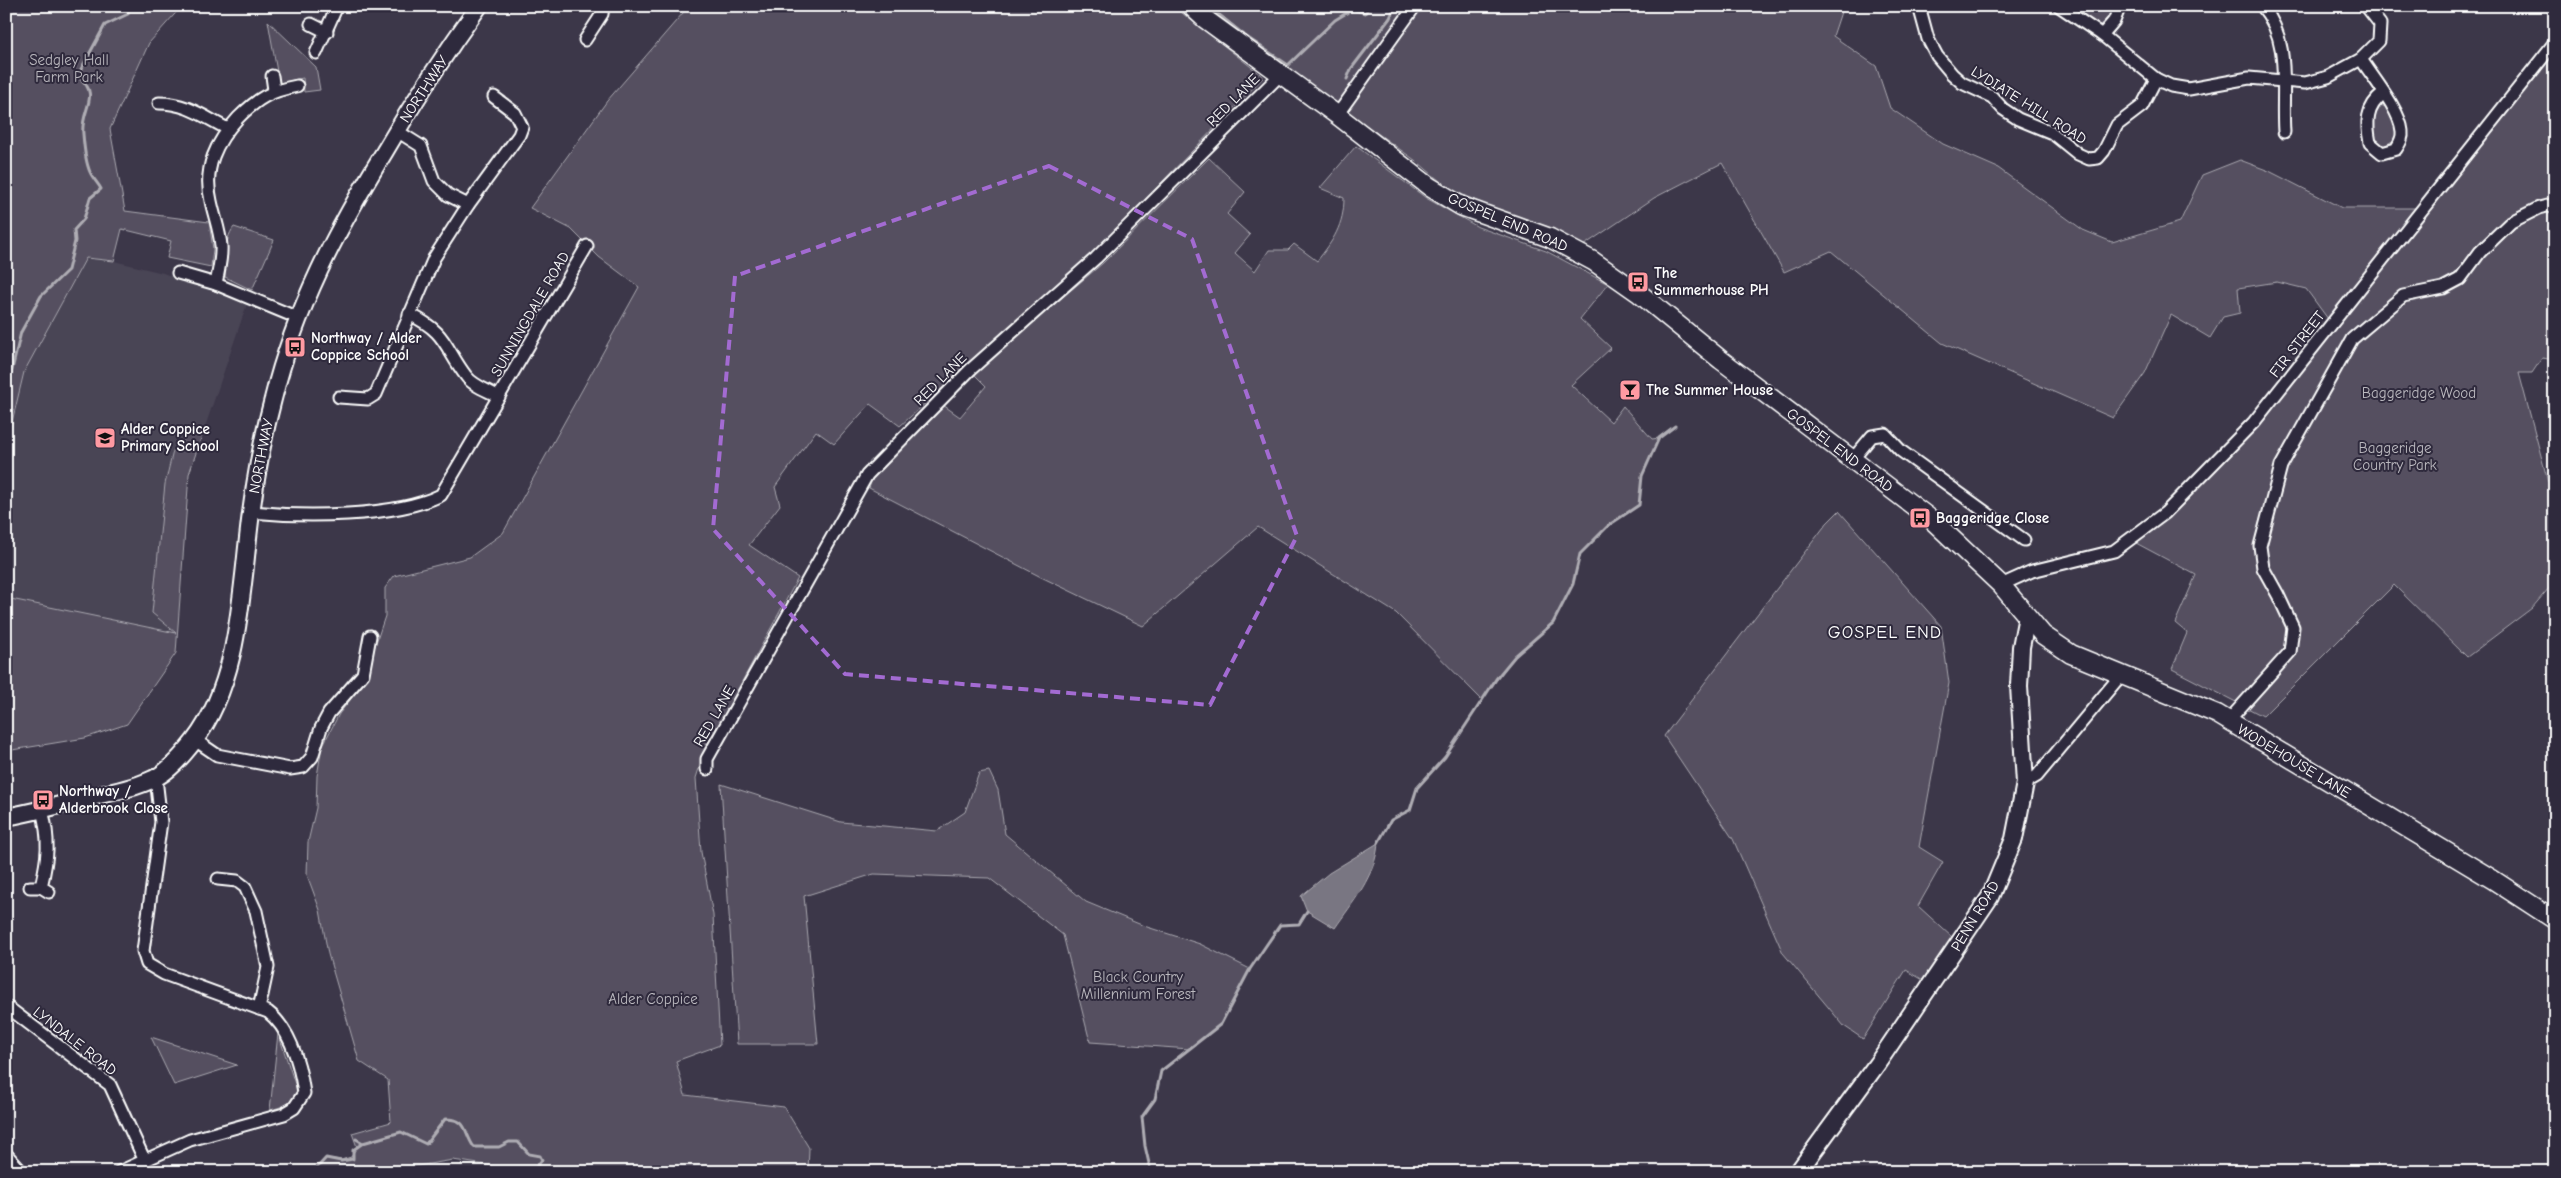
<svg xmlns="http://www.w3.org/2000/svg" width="2561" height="1178" font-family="'Comic Neue',sans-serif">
<rect width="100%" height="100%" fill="#3c3749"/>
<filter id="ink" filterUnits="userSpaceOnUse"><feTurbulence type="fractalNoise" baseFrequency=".02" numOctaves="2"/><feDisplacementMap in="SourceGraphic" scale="10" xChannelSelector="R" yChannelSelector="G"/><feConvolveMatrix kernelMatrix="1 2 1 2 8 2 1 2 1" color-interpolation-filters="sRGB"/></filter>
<g filter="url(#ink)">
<path fill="#494455" d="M 86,258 L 114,261 L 163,273 L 247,304 L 189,474 L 177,634 L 6,598 L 6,447 L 24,372 Z"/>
<g fill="#555060" stroke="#aaa8b0">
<path d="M 6,6 L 182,6 L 149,43 L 110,129 L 125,211 L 209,222 L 213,249 L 211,267 L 167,258 L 171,241 L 122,229 L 114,261 L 86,258 L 24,372 L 6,447 Z"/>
<path d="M 689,6 L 1173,6 L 1264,77 L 1090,256 L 900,426 L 870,404 L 834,444 L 816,431 L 775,487 L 780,505 L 749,545 L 798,578 L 705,750 L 696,778 L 701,852 L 713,915 L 720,1045 L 676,1061 L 685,1095 L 784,1107 L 809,1148 L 808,1172 L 508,1172 L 505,1168 L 453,1160 L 382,1172 L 312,1172 L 326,1158 L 341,1160 L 351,1157 L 357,1147 L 352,1133 L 391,1122 L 388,1080 L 359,1061 L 328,954 L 320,910 L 307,875 L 308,842 L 316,808 L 317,776 L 322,747 L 339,714 L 362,685 L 385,616 L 385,588 L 394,576 L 470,557 L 503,533 L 639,287 L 599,257 L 571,229 L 530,208 L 607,101 Z"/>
<path d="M 1210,6 L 1843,6 L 1833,36 L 1876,66 L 1890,108 L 1943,144 L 1998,168 L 2083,230 L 2112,242 L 2180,222 L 2202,175 L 2240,160 L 2269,171 L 2342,208 L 2415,208 L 2335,317 L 2328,319 L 2306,289 L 2277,282 L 2238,288 L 2240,313 L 2223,317 L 2210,338 L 2171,315 L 2145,373 L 2113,418 L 1942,343 L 1831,251 L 1784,272 L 1722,163 L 1654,198 L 1580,248 L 1448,188 L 1419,163 L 1285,67 Z"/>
<path d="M 2069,6 L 2113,6 L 2108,18 L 2100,25 L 2093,23 Z"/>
<path d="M 268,21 L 316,67 L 320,90 L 304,92 L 303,78 L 279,83 Z"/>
<path d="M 2555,34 L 2555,360 L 2542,358 L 2532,373 L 2519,373 L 2548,482 L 2555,485 L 2555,581 L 2532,608 L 2467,657 L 2394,585 L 2263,716 L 2172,669 L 2187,633 L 2175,623 L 2196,575 L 2136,543 L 2259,426 Z"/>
<path d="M 2378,104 L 2388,108 C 2393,118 2400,129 2394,140 L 2384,146 L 2378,144 L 2372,134 L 2375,106 Z"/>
<path d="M 1356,146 L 1426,198 L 1478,227 L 1546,251 L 1608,284 L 1580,319 L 1611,348 L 1571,385 L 1611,422 L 1623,406 L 1652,439 L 1659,438 L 1642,476 L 1639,505 L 1609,525 L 1580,554 L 1573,584 L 1553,623 L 1515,656 L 1482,700 L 1396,613 L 1258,527 L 1143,626 L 1041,577 L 869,488 L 873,477 L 943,405 L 960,417 L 986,386 L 973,373 L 1103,263 L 1209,158 L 1245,192 L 1227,214 L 1250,235 L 1235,253 L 1255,271 L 1269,250 L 1288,250 L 1294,244 L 1317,261 C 1333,241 1344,225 1344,198 L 1320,188 Z"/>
<path d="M 234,227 L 274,240 L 252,290 L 225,277 C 226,260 223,241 234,227 Z"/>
<path d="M 204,429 L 189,474 L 176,653 L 127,724 L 85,738 L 6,751 L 6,598 L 176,633 L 152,613 L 165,484 L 173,451 L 192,430 Z"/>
<path d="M 1839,511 L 1941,626 L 1949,683 L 1919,847 L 1943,862 L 1918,906 L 1953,938 L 1925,981 L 1906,970 L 1863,1039 L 1844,1026 L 1783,953 L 1733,839 L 1664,736 L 1827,523 Z"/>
<path d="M 989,771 L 998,790 L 1005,834 L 1086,902 L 1144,926 L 1200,944 L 1250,969 L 1221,1024 L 1190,1049 L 1090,1042 L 1063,935 L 989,878 L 874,874 L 804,896 L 818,1044 L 737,1044 L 721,784 L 841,822 L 937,831 L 965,812 L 979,773 Z"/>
<path d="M 278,1033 L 298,1093 C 291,1104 282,1107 270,1110 Z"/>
<path d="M 151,1037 L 237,1065 L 174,1085 Z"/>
</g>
<path fill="#797682" stroke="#afadb4" d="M 1378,843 C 1376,875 1353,902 1335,928 L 1307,911 L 1301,896 L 1329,873 Z"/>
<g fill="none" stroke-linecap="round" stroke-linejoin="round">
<g stroke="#afadb4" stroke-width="3">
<path d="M 1208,6 L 1245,36 L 1288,65 L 1335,20 L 1353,9 L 1365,13 L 1370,6"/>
<path d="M 1347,79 L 1351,69 L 1390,18 L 1394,8"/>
<path d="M 6,381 L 11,374 L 21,332 L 41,296 L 68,270 L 75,241 L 74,230 L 84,219 L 90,198 L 101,189 C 98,183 93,179 90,172 C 85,161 84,146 83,134 C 80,110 102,96 79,77 L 79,73 L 105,25 L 128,14 L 129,6"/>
<path d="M 1378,843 L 1391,820 L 1410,810 L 1417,788 L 1445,757 L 1496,679 L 1515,656 L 1553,623 L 1573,584 L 1580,554 L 1609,525 L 1639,505 L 1642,476 L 1659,438 L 1675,426"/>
<path d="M 356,1139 L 363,1143"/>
<path d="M 313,1172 L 326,1158 L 341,1161 L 353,1159 L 353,1150 L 363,1143 L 401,1132 L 426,1144 L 445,1119 C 469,1119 463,1132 474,1147 L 499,1147 L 509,1142 L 518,1142 L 529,1154 L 540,1156 L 542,1160 L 532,1172"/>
<path d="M 553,1172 L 555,1169 L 566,1172"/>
<path d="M 1151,1172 L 1145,1146 L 1142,1117 L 1155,1099 L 1161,1071 L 1221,1024 L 1250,969 L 1280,925 L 1299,924 L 1307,911"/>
</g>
<g stroke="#fff" stroke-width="15">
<g id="street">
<path d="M 1919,6 L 1928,39 L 1937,56 L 1952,74 L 1962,83 L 1992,97 L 2003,109 L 2018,119 L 2052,133 L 2078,154 L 2089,159 L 2098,158 L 2104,151 L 2117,125 L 2142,106 L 2156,79"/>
<path d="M 2059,6 L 2102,35 L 2156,79 L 2171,86 L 2189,89 L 2249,78 L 2305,83 L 2328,77 L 2361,59 L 2379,41 L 2380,24 L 2366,6"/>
<path d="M 2262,6 C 2292,42 2281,88 2284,132"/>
<path d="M 311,24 L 327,32"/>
<path d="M 2102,35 L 2114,21 L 2120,6"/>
<path d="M 585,40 L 602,14 L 603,6"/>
<path d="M 316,53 L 337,6"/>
<path d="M 2361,59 C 2373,78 2400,110 2402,131 C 2403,138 2400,143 2396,149 L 2382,153 L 2370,143 C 2366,123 2366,107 2383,94"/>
<path d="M 272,76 L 274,90"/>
<path d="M 159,103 C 187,103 204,117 228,129"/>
<path d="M 1337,115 L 1415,6"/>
<path d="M 397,131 L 421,146 L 434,181 L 448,195 L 468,205"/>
<path d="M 178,273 L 216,284 L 298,318"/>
<path d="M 216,284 C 218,272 222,258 221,246 C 220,231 214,216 211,201 C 203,168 216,142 238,118 C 258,98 270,91 297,86"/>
<path d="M 409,314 C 447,332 444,347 466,376 C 473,386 489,391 499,397"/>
<path d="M 339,397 L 368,399 L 376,394 L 434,258 L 468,205 L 519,135 L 522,127 L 515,113 L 494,97"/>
<path d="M 1852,460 L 1872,436 L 1885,434 L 1901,451 L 2024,540"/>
<path d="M 251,512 C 301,517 395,518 441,495 L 587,246"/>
<path d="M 2001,585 L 2032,571 L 2114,551 L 2165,513 L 2254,422 L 2555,42"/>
<path d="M 2228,721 L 2290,652 L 2293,627 L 2278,595 L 2263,568 L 2260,546 L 2281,466 L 2352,339 L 2403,296 L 2443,288 L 2460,279 L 2480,252 L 2511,222 L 2539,208 L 2555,204"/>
<path d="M 195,740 L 217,755 L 290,769 L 303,767 L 312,757 L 321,728 L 329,713 L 363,674 L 370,636"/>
<path d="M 707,769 L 707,759 L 867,475 L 970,370 L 1096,258 L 1280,75"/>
<path d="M 2025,783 L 2037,776 L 2121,675"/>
<path d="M 218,879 L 237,881 L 245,887 L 256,911 L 268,967 L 259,1009"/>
<path d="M 30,887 L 41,887 L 49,892"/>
<path d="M 41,887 C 48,857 50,840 42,810"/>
<path d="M 6,1006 L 110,1085 L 144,1159"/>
<path d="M 6,1154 L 22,1172"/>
<path d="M 119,1172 L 190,1140 L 284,1114 L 294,1108 L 304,1093 C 300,1065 291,1030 268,1012 L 164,974 L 147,964 L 143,951 L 161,822 L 156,778"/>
</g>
</g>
<g stroke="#fff" stroke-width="20">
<g id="secondary">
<path d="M 6,817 C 38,811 69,803 100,795 C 118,791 137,787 153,779 C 169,772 183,755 194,741 C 241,680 241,587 251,513 C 256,475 263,436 273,399 C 295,309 337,229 385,151 C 414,101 445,53 479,6"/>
<path d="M 1798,1172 L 1877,1064 L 1990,897 L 2014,839 L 2025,783 L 2019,686 L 2021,647 L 2027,616"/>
</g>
</g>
<g stroke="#fff" stroke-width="21">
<path id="primary" d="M 1191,6 L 1205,19 L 1337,115 L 1430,187 L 1461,206 L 1550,238 L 1593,261 L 1640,294 L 1721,360 L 1932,520 L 2001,585 L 2043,635 L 2071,654 L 2217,714 L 2492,879 L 2555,920"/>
</g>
<use href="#street" stroke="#2f2a3d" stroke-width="11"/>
<use href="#secondary" stroke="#2f2a3d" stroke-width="16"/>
<use href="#primary" stroke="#2f2a3d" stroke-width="18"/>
</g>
</g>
<path fill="none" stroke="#a36bd2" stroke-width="4" stroke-dasharray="10 6" stroke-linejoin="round" d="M 1049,166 L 1192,239 L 1297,536 L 1210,705 L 845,674 L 713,529 L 735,276 Z"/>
<defs>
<g id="bus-square" transform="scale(1.125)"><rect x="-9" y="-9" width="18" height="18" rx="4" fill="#ff9aa2" stroke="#2f2a3d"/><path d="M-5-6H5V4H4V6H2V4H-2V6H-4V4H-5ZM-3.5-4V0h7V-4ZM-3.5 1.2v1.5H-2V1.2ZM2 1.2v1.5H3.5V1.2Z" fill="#111"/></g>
<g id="bar-square" transform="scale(1.125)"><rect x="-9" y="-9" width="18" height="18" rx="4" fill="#ff9aa2" stroke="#2f2a3d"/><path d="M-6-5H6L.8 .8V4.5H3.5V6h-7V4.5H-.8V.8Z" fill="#111"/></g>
<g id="school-square" transform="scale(1.125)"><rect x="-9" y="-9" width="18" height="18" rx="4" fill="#ff9aa2" stroke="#2f2a3d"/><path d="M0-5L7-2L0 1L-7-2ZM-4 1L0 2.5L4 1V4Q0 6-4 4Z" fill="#111"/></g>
</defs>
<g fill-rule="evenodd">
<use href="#bus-square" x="1638" y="282"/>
<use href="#bus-square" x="295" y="347"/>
<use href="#bar-square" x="1630" y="390"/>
<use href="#school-square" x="105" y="438"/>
<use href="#bus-square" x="1920" y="518"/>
<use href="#bus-square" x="43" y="800"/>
</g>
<g text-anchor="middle" stroke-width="4" stroke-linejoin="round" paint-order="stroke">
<g font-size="15" fill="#bbb9bf" stroke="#2f2a3d">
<text x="69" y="65">Sedgley Hall<tspan x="69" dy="17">Farm Park</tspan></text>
<text x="2419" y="398">Baggeridge Wood</text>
<text x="2395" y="453">Baggeridge<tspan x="2395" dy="17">Country Park</tspan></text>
<text x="1138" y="982">Black Country<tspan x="1138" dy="17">Millennium Forest</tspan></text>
<text x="653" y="1004">Alder Coppice</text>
</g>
<g font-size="15" fill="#fff" stroke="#2f2a3d">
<text transform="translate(424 89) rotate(-57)" y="5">NORTHWAY</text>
<text transform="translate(1233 100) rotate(-45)" y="5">RED LANE</text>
<text transform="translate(2029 105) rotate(32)" y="5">LYDIATE HILL ROAD</text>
<text transform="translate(1508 222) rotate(23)" y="5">GOSPEL END ROAD</text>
<text transform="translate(530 314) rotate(-60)" y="5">SUNNINGDALE ROAD</text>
<text transform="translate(2297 344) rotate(-52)" y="5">FIR STREET</text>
<text transform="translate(940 379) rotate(-45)" y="5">RED LANE</text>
<text transform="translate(1840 450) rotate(37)" y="5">GOSPEL END ROAD</text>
<text transform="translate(261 456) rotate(-79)" y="5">NORTHWAY</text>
<text transform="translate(714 716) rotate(-60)" y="5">RED LANE</text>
<text transform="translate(2294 761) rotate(31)" y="5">WODEHOUSE LANE</text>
<text transform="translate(1975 916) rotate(-59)" y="5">PENN ROAD</text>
<text transform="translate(75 1041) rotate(38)" y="5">LYNDALE ROAD</text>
</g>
<g font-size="15" font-weight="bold" fill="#fff" stroke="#2f2a3d" text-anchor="start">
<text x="1654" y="278">The<tspan x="1654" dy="17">Summerhouse PH</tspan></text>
<text x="311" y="343">Northway / Alder<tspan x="311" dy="17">Coppice School</tspan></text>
<text x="1646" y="395">The Summer House</text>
<text x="121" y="434">Alder Coppice<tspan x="121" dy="17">Primary School</tspan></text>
<text x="1936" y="523">Baggeridge Close</text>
<text x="59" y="796">Northway /<tspan x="59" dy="17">Alderbrook Close</tspan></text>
</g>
<g font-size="18" letter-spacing="1" fill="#fff" stroke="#2f2a3d">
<text x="1885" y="638">GOSPEL END</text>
</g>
</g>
<rect width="2561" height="1178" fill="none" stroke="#2f2a3d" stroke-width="25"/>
<rect x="12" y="12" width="2536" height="1153" fill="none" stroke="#fff" stroke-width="2" filter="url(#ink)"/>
</svg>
